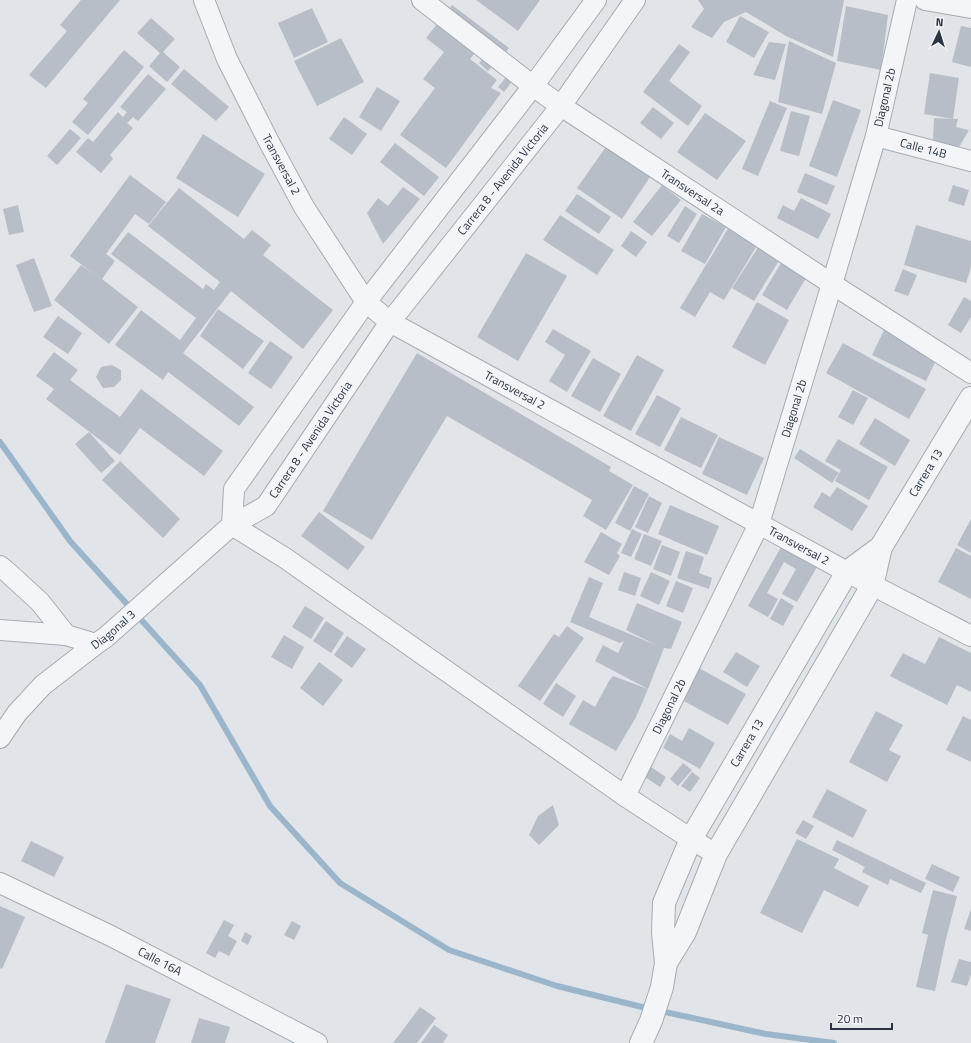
<svg xmlns="http://www.w3.org/2000/svg" width="971" height="1043" font-family="'Titillium Web',sans-serif">
<rect width="100%" height="100%" fill="#e1e5ea"/>
<g fill="none" stroke-linecap="round" stroke-linejoin="round">
<path stroke="#9bb5ca" stroke-width="6" d="M 0,442 L 70,541 L 200,685 L 270,806 L 340,883 L 449,950 L 557,986 L 642,1007 L 766,1034 L 834,1043"/>
</g>
<g fill="#b8bec7">
<path d="M 81,0 L 120,0 L 46,88 L 29,75 L 67,31 L 60,25 Z"/>
<path d="M 476,0 L 540,0 L 518,31 Z"/>
<path d="M 698,0 L 844,0 L 833,57 L 786,36 L 746,12 L 724,22 L 712,38 L 691,27 L 704,9 Z"/>
<path d="M 452,5 L 509,48 L 500,60 L 480,46 L 470,59 L 497,80 L 491,88 L 501,93 L 446,168 L 400,135 L 435,88 L 423,79 L 444,52 L 426,38 Z"/>
<path d="M 846,6 L 888,15 L 881,70 L 837,61 Z"/>
<path d="M 312,8 L 328,42 L 294,58 L 278,23 Z"/>
<path d="M 740,16 L 769,32 L 754,58 L 726,42 Z"/>
<path d="M 151,18 L 175,39 L 163,52 L 180,67 L 167,82 L 149,66 L 160,53 L 137,33 Z"/>
<path d="M 961,26 L 971,28 L 971,67 L 952,62 Z"/>
<path d="M 341,38 L 364,82 L 317,106 L 294,61 Z"/>
<path d="M 789,41 L 836,63 L 822,114 L 778,102 Z"/>
<path d="M 769,42 L 786,44 L 775,80 L 753,75 Z"/>
<path d="M 679,44 L 690,52 L 669,81 L 702,106 L 688,126 L 643,92 Z"/>
<path d="M 124,50 L 144,67 L 88,135 L 72,122 L 88,103 L 83,99 Z"/>
<path d="M 485,56 L 494,64 L 488,71 L 479,63 Z"/>
<path d="M 514,67 L 520,71 L 504,92 L 498,87 Z"/>
<path d="M 184,69 L 229,107 L 216,121 L 171,84 Z"/>
<path d="M 930,73 L 959,78 L 953,119 L 924,114 Z"/>
<path d="M 148,74 L 166,89 L 138,121 L 133,117 L 127,123 L 133,128 L 110,155 L 113,159 L 101,173 L 76,152 L 88,138 L 93,142 L 118,112 L 123,117 L 127,112 L 120,107 Z"/>
<path d="M 377,87 L 400,101 L 381,131 L 359,117 Z"/>
<path d="M 833,100 L 861,110 L 837,177 L 809,166 Z"/>
<path d="M 770,101 L 787,108 L 758,176 L 742,169 Z"/>
<path d="M 653,107 L 674,123 L 661,139 L 640,123 Z"/>
<path d="M 791,111 L 810,116 L 799,156 L 780,151 Z"/>
<path d="M 705,113 L 746,141 L 717,180 L 677,152 Z"/>
<path d="M 344,117 L 367,134 L 352,155 L 329,139 Z"/>
<path d="M 934,118 L 958,119 L 956,127 L 969,130 L 958,149 L 933,142 Z"/>
<path d="M 70,129 L 81,138 L 57,165 L 47,156 Z"/>
<path d="M 203,134 L 265,174 L 238,217 L 176,178 Z"/>
<path d="M 395,143 L 439,177 L 424,196 L 380,162 Z"/>
<path d="M 608,144 L 652,174 L 622,219 L 577,188 Z"/>
<path d="M 805,173 L 835,186 L 827,205 L 797,192 Z"/>
<path d="M 130,175 L 166,202 L 149,224 L 135,214 L 106,254 L 115,261 L 102,279 L 138,307 L 109,344 L 54,300 L 81,265 L 97,276 L 70,256 Z"/>
<path d="M 662,185 L 681,200 L 652,236 L 633,222 Z"/>
<path d="M 953,185 L 969,190 L 964,206 L 948,201 Z"/>
<path d="M 403,187 L 420,199 L 383,244 L 367,213 L 378,198 L 388,206 Z"/>
<path d="M 179,188 L 244,239 L 252,230 L 271,245 L 263,255 L 333,310 L 303,349 L 231,291 L 183,353 L 254,407 L 239,426 L 168,372 L 163,380 L 115,345 L 141,310 L 180,340 L 196,318 L 111,254 L 128,232 L 203,289 L 206,284 L 214,290 L 220,282 L 148,226 Z"/>
<path d="M 577,194 L 611,217 L 599,234 L 565,211 Z"/>
<path d="M 801,198 L 831,214 L 818,239 L 777,218 L 783,205 L 794,211 Z"/>
<path d="M 18,205 L 24,232 L 9,235 L 3,209 Z"/>
<path d="M 685,206 L 697,214 L 679,243 L 667,236 Z"/>
<path d="M 702,214 L 726,227 L 705,264 L 681,251 Z"/>
<path d="M 560,215 L 614,250 L 597,275 L 543,240 Z"/>
<path d="M 916,225 L 971,241 L 971,267 L 966,283 L 904,265 Z"/>
<path d="M 729,227 L 758,244 L 724,300 L 710,292 L 695,317 L 680,308 Z"/>
<path d="M 631,231 L 647,242 L 636,257 L 621,246 Z"/>
<path d="M 759,246 L 780,259 L 754,301 L 732,288 Z"/>
<path d="M 526,253 L 567,276 L 518,361 L 477,337 Z"/>
<path d="M 34,258 L 52,306 L 34,312 L 16,265 Z"/>
<path d="M 781,263 L 806,278 L 787,310 L 762,295 Z"/>
<path d="M 903,269 L 917,275 L 908,296 L 894,291 Z"/>
<path d="M 964,297 L 971,301 L 971,317 L 961,333 L 948,325 Z"/>
<path d="M 757,302 L 789,320 L 765,365 L 732,347 Z"/>
<path d="M 218,309 L 264,341 L 243,369 L 200,336 Z"/>
<path d="M 58,316 L 82,333 L 68,354 L 43,337 Z"/>
<path d="M 887,324 L 941,350 L 926,381 L 872,355 Z"/>
<path d="M 553,329 L 591,351 L 567,392 L 549,381 L 565,355 L 545,342 Z"/>
<path d="M 270,341 L 293,357 L 271,389 L 248,373 Z"/>
<path d="M 843,343 L 926,389 L 909,419 L 826,373 Z"/>
<path d="M 54,352 L 78,370 L 70,380 L 120,417 L 141,389 L 223,451 L 204,476 L 140,428 L 120,455 L 46,399 L 54,389 L 36,376 Z"/>
<path d="M 417,353 L 611,467 L 609,471 L 633,485 L 606,530 L 583,516 L 592,500 L 447,416 L 372,540 L 323,511 Z"/>
<path d="M 637,355 L 664,370 L 631,431 L 603,416 Z"/>
<path d="M 593,358 L 621,374 L 600,412 L 571,396 Z"/>
<path d="M 112,365 L 121,370 L 121,380 L 114,387 L 103,388 L 96,377 L 101,367 Z"/>
<path d="M 853,390 L 868,398 L 853,425 L 838,417 Z"/>
<path d="M 657,395 L 681,408 L 660,447 L 635,434 Z"/>
<path d="M 681,417 L 718,435 L 701,468 L 664,450 Z"/>
<path d="M 875,418 L 910,440 L 895,466 L 859,444 Z"/>
<path d="M 89,432 L 115,461 L 101,473 L 75,444 Z"/>
<path d="M 719,437 L 764,458 L 747,495 L 702,474 Z"/>
<path d="M 838,439 L 888,467 L 869,500 L 835,481 L 841,470 L 825,461 Z"/>
<path d="M 800,449 L 839,473 L 832,483 L 794,458 Z"/>
<path d="M 120,461 L 180,519 L 163,538 L 102,480 Z"/>
<path d="M 634,486 L 649,494 L 630,531 L 615,523 Z"/>
<path d="M 837,487 L 868,506 L 852,531 L 813,507 L 822,492 L 830,497 Z"/>
<path d="M 649,496 L 662,503 L 648,533 L 635,527 Z"/>
<path d="M 670,505 L 719,526 L 707,555 L 658,534 Z"/>
<path d="M 319,512 L 365,547 L 348,570 L 301,536 Z"/>
<path d="M 971,519 L 971,553 L 957,545 Z"/>
<path d="M 632,529 L 642,534 L 631,557 L 621,553 Z"/>
<path d="M 601,532 L 622,544 L 617,553 L 620,556 L 609,575 L 584,562 Z"/>
<path d="M 644,534 L 662,541 L 651,566 L 634,559 Z"/>
<path d="M 662,545 L 680,552 L 671,576 L 653,569 Z"/>
<path d="M 781,547 L 817,567 L 797,602 L 782,594 L 796,569 L 784,562 L 767,593 L 778,599 L 768,617 L 748,606 Z"/>
<path d="M 956,548 L 971,556 L 971,599 L 938,582 Z"/>
<path d="M 686,551 L 704,557 L 699,573 L 712,578 L 709,589 L 677,578 Z"/>
<path d="M 624,572 L 641,578 L 635,596 L 618,590 Z"/>
<path d="M 651,572 L 670,581 L 659,605 L 640,596 Z"/>
<path d="M 589,577 L 603,583 L 589,617 L 656,645 L 626,630 L 637,603 L 682,622 L 671,649 L 664,648 L 648,689 L 595,661 L 603,645 L 618,653 L 624,641 L 620,643 L 570,622 Z"/>
<path d="M 676,581 L 693,588 L 683,613 L 666,606 Z"/>
<path d="M 781,598 L 794,606 L 783,626 L 770,619 Z"/>
<path d="M 305,606 L 324,618 L 311,639 L 292,627 Z"/>
<path d="M 326,621 L 344,633 L 331,653 L 313,641 Z"/>
<path d="M 567,626 L 584,638 L 540,701 L 518,686 L 554,634 L 559,637 Z"/>
<path d="M 284,635 L 304,647 L 292,669 L 271,657 Z"/>
<path d="M 347,636 L 366,649 L 352,668 L 334,655 Z"/>
<path d="M 939,637 L 971,653 L 971,692 L 957,685 L 947,705 L 890,676 L 903,653 L 925,664 Z"/>
<path d="M 736,652 L 760,666 L 747,687 L 723,672 Z"/>
<path d="M 319,662 L 343,680 L 323,706 L 300,688 Z"/>
<path d="M 699,668 L 746,694 L 728,725 L 682,700 Z"/>
<path d="M 613,676 L 648,689 L 636,717 L 616,751 L 569,724 L 583,700 L 595,707 L 609,681 Z"/>
<path d="M 556,683 L 576,696 L 563,717 L 543,704 Z"/>
<path d="M 876,711 L 903,725 L 889,750 L 901,756 L 887,782 L 849,762 Z"/>
<path d="M 963,716 L 971,720 L 971,762 L 946,750 Z"/>
<path d="M 689,728 L 715,743 L 700,769 L 663,748 L 670,734 L 682,741 Z"/>
<path d="M 683,763 L 692,770 L 678,786 L 670,779 Z"/>
<path d="M 651,767 L 666,777 L 660,787 L 645,777 Z"/>
<path d="M 692,772 L 700,778 L 690,792 L 681,786 Z"/>
<path d="M 827,789 L 867,810 L 853,838 L 812,817 Z"/>
<path d="M 553,805 L 559,825 L 539,845 L 529,835 L 538,816 Z"/>
<path d="M 803,820 L 814,826 L 806,839 L 795,833 Z"/>
<path d="M 797,839 L 839,859 L 834,868 L 869,886 L 858,907 L 824,890 L 802,933 L 760,913 Z"/>
<path d="M 837,840 L 926,883 L 921,893 L 890,879 L 888,885 L 862,872 L 865,867 L 832,850 Z"/>
<path d="M 31,841 L 64,857 L 54,877 L 21,861 Z"/>
<path d="M 932,864 L 960,877 L 953,892 L 925,879 Z"/>
<path d="M 933,890 L 957,896 L 946,939 L 935,991 L 916,987 L 928,935 L 922,933 Z"/>
<path d="M 0,906 L 25,917 L 2,969 L 0,968 Z"/>
<path d="M 971,909 L 971,931 L 964,929 Z"/>
<path d="M 224,920 L 234,925 L 228,936 L 237,941 L 229,956 L 219,951 L 215,958 L 206,953 Z"/>
<path d="M 292,921 L 301,926 L 294,940 L 284,935 Z"/>
<path d="M 245,932 L 252,936 L 248,945 L 241,941 Z"/>
<path d="M 959,959 L 971,962 L 971,974 L 967,986 L 951,982 Z"/>
<path d="M 126,984 L 171,999 L 155,1043 L 105,1043 Z"/>
<path d="M 420,1007 L 436,1018 L 417,1043 L 393,1043 Z"/>
<path d="M 199,1018 L 230,1027 L 225,1043 L 191,1043 Z"/>
<path d="M 434,1025 L 448,1035 L 443,1043 L 421,1043 Z"/>
</g>
<g fill="none" stroke-linecap="round" stroke-linejoin="round">
<g stroke="#a6acb4" stroke-width="22">
<g id="minor">
<path id="s1" d="M 204,0 L 227,59 L 269,142 L 304,207 L 366,302 L 390,322 L 847,572 L 971,636"/>
<path id="s2" d="M 422,0 L 533,86 L 561,106 L 832,284 L 971,373"/>
<path d="M 925,0 L 971,8"/>
<path id="s3" d="M 876,136 L 971,161"/>
<path d="M 232,525 L 234,489 L 366,302 L 533,86 L 596,0"/>
<path d="M 232,525 L 285,558 L 625,796 L 691,839 L 716,854"/>
<path d="M 0,566 L 5,570 L 40,602 L 66,635"/>
<path d="M 0,630 L 66,635 L 96,644"/>
<path id="s4" d="M 0,738 L 17,713 L 43,685 L 96,644 L 106,637 L 232,525 L 266,506 L 390,322 L 561,106 L 635,0"/>
<path id="s5" d="M 625,796 L 759,524 L 832,284 L 876,136 L 907,0"/>
<path id="s6" d="M 0,883 L 111,936 L 317,1043"/>
</g>
</g>
<g stroke="#a6acb4" stroke-width="24">
<g id="tertiary">
<path id="s7" d="M 666,963 L 685,932 L 716,854 L 872,586 L 881,547 L 971,398"/>
<path id="s8" d="M 641,1043 L 651,1021 L 662,987 L 666,963 L 663,933 L 664,903 L 691,839 L 847,572 L 881,547"/>
</g>
</g>
<use href="#minor" stroke="#f3f5f8" stroke-width="20"/>
<use href="#tertiary" stroke="#f3f5f8" stroke-width="22"/>
</g>
<g text-anchor="middle" stroke-width="3" stroke-linejoin="round" paint-order="stroke">
<g font-size="12" fill="#293342" stroke="#f0f3f7">
<text dy="4" stroke="none"><textPath href="#s5" startOffset="748">Diagonal 2b</textPath></text>
<text dy="4" stroke="none"><textPath href="#s3" startOffset="49">Calle 14B</textPath></text>
<text dy="4" stroke="none"><textPath href="#s1" startOffset="182">Transversal 2</textPath></text>
<text dy="4" stroke="none"><textPath href="#s4" startOffset="759">Carrera 8 - Avenida Victoria</textPath></text>
<text dy="4" stroke="none"><textPath href="#s2" startOffset="332">Transversal 2a</textPath></text>
<text dy="4" stroke="none"><textPath href="#s1" startOffset="517">Transversal 2</textPath></text>
<text dy="4" stroke="none"><textPath href="#s5" startOffset="424">Diagonal 2b</textPath></text>
<text dy="4" stroke="none"><textPath href="#s4" startOffset="435">Carrera 8 - Avenida Victoria</textPath></text>
<text dy="4" stroke="none"><textPath href="#s7" startOffset="557">Carrera 13</textPath></text>
<text dy="4" stroke="none"><textPath href="#s1" startOffset="841">Transversal 2</textPath></text>
<text dy="4" stroke="none"><textPath href="#s4" startOffset="158">Diagonal 3</textPath></text>
<text dy="4" stroke="none"><textPath href="#s5" startOffset="100">Diagonal 2b</textPath></text>
<text dy="4" stroke="none"><textPath href="#s8" startOffset="325">Carrera 13</textPath></text>
<text dy="4" stroke="none"><textPath href="#s6" startOffset="178">Calle 16A</textPath></text>
</g>
</g>
<g transform="translate(939 32) rotate(4)" stroke="#f0f3f7" stroke-width="3" paint-order="stroke">
<path d="M0-3L7 15L0 10L-7 15Z" fill="#293342"/>
<text y="-6" font-size="11" font-weight="bold" text-anchor="middle" fill="#293342">N</text>
</g>
<path d="M831 1023v6h61v-6" fill="none" stroke="#293342" stroke-width="2"/>
<text x="837" y="1023" font-size="12" fill="#293342" stroke="#f0f3f7" stroke-width="3" paint-order="stroke">20 m</text>
</svg>
